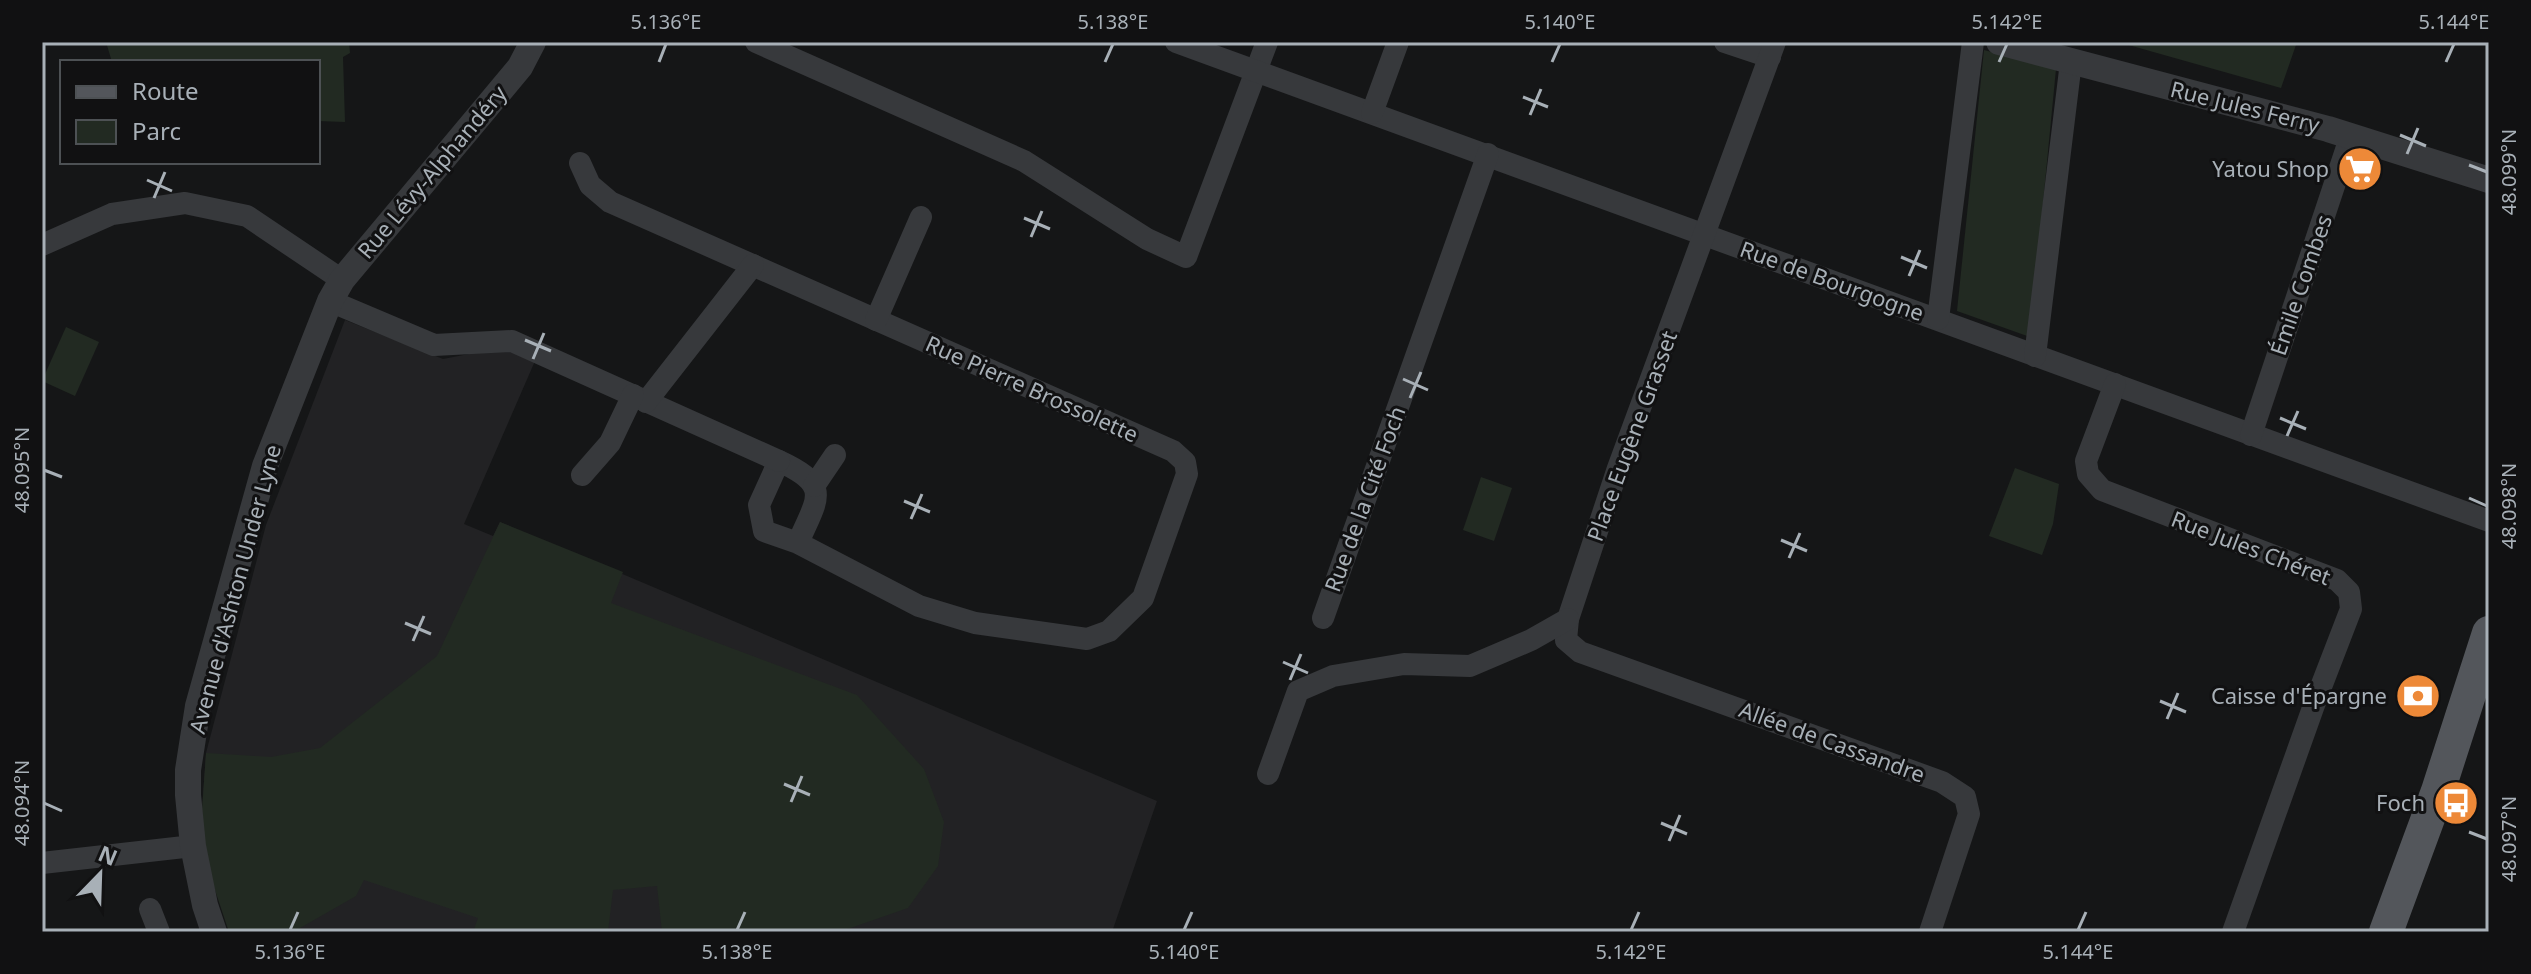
<svg xmlns="http://www.w3.org/2000/svg" width="2531" height="974" font-family="'Noto Sans',sans-serif">
<rect width="100%" height="100%" fill="#151617"/>
<path fill="#222224" d="M 345,320 L 443,359 L 500,348 L 535,361 L 464,524 L 493,536 L 500,522 L 1157,801 L 1112,932 L 229,932 L 202,810 L 206,753 L 266,525 Z"/>
<g fill="#222a22">
<path d="M 106,42 L 349,42 L 350,53 L 343,57 L 345,122 L 318,121 L 318,62 L 112,62 Z"/>
<path d="M 2118,42 L 2297,42 L 2281,88 Z"/>
<path d="M 1984,50 L 2056,69 L 2030,337 L 1957,311 Z"/>
<path d="M 66,327 L 99,342 L 75,396 L 42,381 Z"/>
<path d="M 2015,468 L 2059,484 L 2053,524 L 2042,555 L 1989,536 Z"/>
<path d="M 1481,477 L 1512,488 L 1494,541 L 1463,530 Z"/>
<path d="M 500,522 L 623,572 L 611,603 L 857,695 L 924,769 L 944,822 L 938,866 L 908,908 L 839,932 L 662,932 L 657,886 L 613,890 L 608,932 L 473,932 L 478,918 L 364,880 L 356,896 L 293,932 L 229,932 L 205,860 L 202,810 L 206,753 L 271,757 L 320,748 L 437,656 Z"/>
</g>
<g fill="none" stroke-linecap="round" stroke-linejoin="round">
<g stroke="#37393c" stroke-width="22">
<path d="M 756,42 L 1024,161 L 1147,239 L 1186,257 L 1267,42"/>
<path d="M 1176,42 L 2489,521"/>
<path d="M 1725,42 L 1770,57"/>
<path d="M 1775,42 L 1618,468 L 1568,619 L 1566,640 L 1580,652 L 1942,782 L 1965,797 L 1969,814 L 1930,932"/>
<path d="M 1372,113 L 1398,42"/>
<path d="M 580,163 L 590,185 L 610,202 L 1173,451 L 1185,462 L 1187,474 L 1143,598 L 1109,631 L 1087,639 L 975,623 L 919,606 L 798,543 L 764,531 L 759,505 L 779,461 C 833,486 817,498 798,543"/>
<path d="M 42,245 L 112,214 L 185,203 L 247,216 L 342,280"/>
<path d="M 330,301 L 434,345 L 512,341 L 779,461"/>
<path d="M 1938,319 L 1973,42"/>
<path d="M 876,320 L 921,217"/>
<path d="M 2035,356 L 2071,62"/>
<path d="M 2115,384 L 2086,461 L 2088,474 L 2102,490 L 2337,580 L 2349,592 L 2351,609 L 2314,705 L 2233,932"/>
<path d="M 646,402 L 753,265"/>
<path d="M 2251,435 L 2351,135"/>
<path d="M 582,475 L 610,443 L 633,395"/>
<path d="M 814,486 L 835,455"/>
<path d="M 1323,618 L 1488,154"/>
<path d="M 1268,774 L 1298,691 L 1333,676 L 1404,664 L 1470,666 L 1531,640 L 1568,619"/>
<path d="M 42,863 L 193,846"/>
<path d="M 150,909 L 159,932"/>
</g>
<g stroke="#37393c" stroke-width="26">
<path d="M 1999,42 L 2328,129 L 2489,180"/>
<path d="M 214,932 L 205,905 L 193,846 L 188,795 L 188,770 L 198,706 L 265,466 L 330,301 L 342,280 L 520,67 L 533,42"/>
</g>
<path stroke="#53565b" stroke-width="34" d="M 2386,932 L 2438,791 L 2489,633"/>
</g>
<path fill="none" stroke="#a8b0b7" stroke-width="3" d="M 659,62 L 666,44M 1105,62 L 1113,44M 1552,62 L 1560,44M 1999,62 L 2007,44M 2446,62 L 2454,44M 1523,97 L 1548,107M 1530,115 L 1541,89M 2400,135 L 2426,146M 2407,154 L 2418,128M 2469,165 L 2487,172M 147,180 L 172,191M 154,198 L 165,172M 1024,218 L 1050,229M 1031,237 L 1042,211M 1901,257 L 1927,268M 1909,276 L 1920,250M 525,340 L 551,351M 533,359 L 544,333M 1403,379 L 1428,390M 1410,398 L 1421,372M 2280,418 L 2306,429M 2287,436 L 2298,411M 44,470 L 62,477M 2469,498 L 2487,506M 904,501 L 930,512M 911,519 L 922,494M 1781,540 L 1807,551M 1789,558 L 1800,533M 405,623 L 431,634M 413,641 L 424,616M 1283,662 L 1308,673M 1290,680 L 1301,654M 2160,701 L 2186,712M 2167,719 L 2178,693M 784,784 L 810,795M 791,802 L 802,776M 44,803 L 62,811M 1661,823 L 1687,834M 2469,832 L 2487,839M 1669,841 L 1680,815M 290,930 L 298,912M 737,930 L 745,912M 1184,930 L 1192,912M 1631,930 L 1639,912M 2078,930 L 2086,912"/>
<defs>
<g id="supermarket-disc" transform="scale(2.3)"><circle r="9.5" fill="#ed8938" stroke="#111112"/><path d="M-6-5.5h2.5l.6 2H6L4.5 2H-2.5L-4.4-4H-6ZM-1.5 3.2a1.3 1.3 0 1 0 .1 0ZM3 3.2a1.3 1.3 0 1 0 .1 0Z" fill="#fff"/></g>
<g id="bank-disc" transform="scale(2.3)"><circle r="9.5" fill="#ed8938" stroke="#111112"/><path d="M-6-4H6V4H-6ZM0-2.3a2.3 2.3 0 1 0 0 4.6a2.3 2.3 0 1 0 0-4.6Z" fill="#fff"/></g>
<g id="bus-disc" transform="scale(2.3)"><circle r="9.5" fill="#ed8938" stroke="#111112"/><path d="M-5-6H5V4H4V6H2V4H-2V6H-4V4H-5ZM-3.5-4V0h7V-4ZM-3.5 1.2v1.5H-2V1.2ZM2 1.2v1.5H3.5V1.2Z" fill="#fff"/></g>
</defs>
<g fill-rule="evenodd">
<use href="#supermarket-disc" x="2360" y="169"/>
<use href="#bank-disc" x="2418" y="696"/>
<use href="#bus-disc" x="2456" y="803"/>
</g>
<g text-anchor="middle" stroke-width="6" stroke-linejoin="round" paint-order="stroke">
<g font-size="22" fill="#a8b0b7" stroke="#111112">
<text transform="translate(2245 107) rotate(14)" y="8">Rue Jules Ferry</text>
<text transform="translate(432 172) rotate(-50)" y="8">Rue Lévy-Alphandéry</text>
<text transform="translate(1832 281) rotate(20)" y="8">Rue de Bourgogne</text>
<text transform="translate(2301 285) rotate(-71)" y="8">Émile Combes</text>
<text transform="translate(1032 389) rotate(24)" y="8">Rue Pierre Brossolette</text>
<text transform="translate(1632 436) rotate(-70)" y="8">Place Eugène Grasset</text>
<text transform="translate(1365 499) rotate(-70)" y="8">Rue de la Cité Foch</text>
<text transform="translate(2251 548) rotate(21)" y="8">Rue Jules Chéret</text>
<text transform="translate(235 589) rotate(-75)" y="8">Avenue d'Ashton Under Lyne</text>
<text transform="translate(1832 742) rotate(20)" y="8">Allée de Cassandre</text>
</g>
<g font-size="22" fill="#a8b0b7" stroke="#111112" text-anchor="end">
<text x="2329" y="177">Yatou Shop</text>
<text x="2387" y="704">Caisse d'Épargne</text>
<text x="2425" y="811">Foch</text>
</g>
</g>
<rect width="2531" height="974" fill="none" stroke="#111112" stroke-width="88"/>
<rect x="60" y="60" width="260" height="104" fill="#111112" stroke="#4d5154" stroke-width="2"/>
<rect x="76" y="86" width="40" height="12" fill="#53565b" stroke="#4d5154" stroke-width="2"/>
<text x="132" y="100" font-size="24" fill="#a8b0b7">Route</text>
<rect x="76" y="120" width="40" height="24" fill="#222a22" stroke="#4d5154" stroke-width="2"/>
<text x="132" y="140" font-size="24" fill="#a8b0b7">Parc</text>
<g transform="translate(100 874) rotate(23)" stroke="#111112" stroke-width="6" paint-order="stroke">
<path d="M0-6L14 30L0 20L-14 30Z" fill="#a8b0b7"/>
<text y="-12" font-size="22" font-weight="bold" text-anchor="middle" fill="#a8b0b7">N</text>
</g>
<rect x="44" y="44" width="2443" height="886" fill="none" stroke="#a8b0b7" stroke-width="3"/>
<g font-size="20" text-anchor="middle" fill="#a8b0b7">
<text x="666" y="29">5.136°E</text>
<text x="1113" y="29">5.138°E</text>
<text x="1560" y="29">5.140°E</text>
<text x="2007" y="29">5.142°E</text>
<text x="2454" y="29">5.144°E</text>
<text transform="translate(2509 172) rotate(-90)" y="7">48.099°N</text>
<text transform="translate(22 470) rotate(-90)" y="7">48.095°N</text>
<text transform="translate(2509 506) rotate(-90)" y="7">48.098°N</text>
<text transform="translate(22 803) rotate(-90)" y="7">48.094°N</text>
<text transform="translate(2509 839) rotate(-90)" y="7">48.097°N</text>
<text x="290" y="959">5.136°E</text>
<text x="737" y="959">5.138°E</text>
<text x="1184" y="959">5.140°E</text>
<text x="1631" y="959">5.142°E</text>
<text x="2078" y="959">5.144°E</text>
</g>
</svg>
